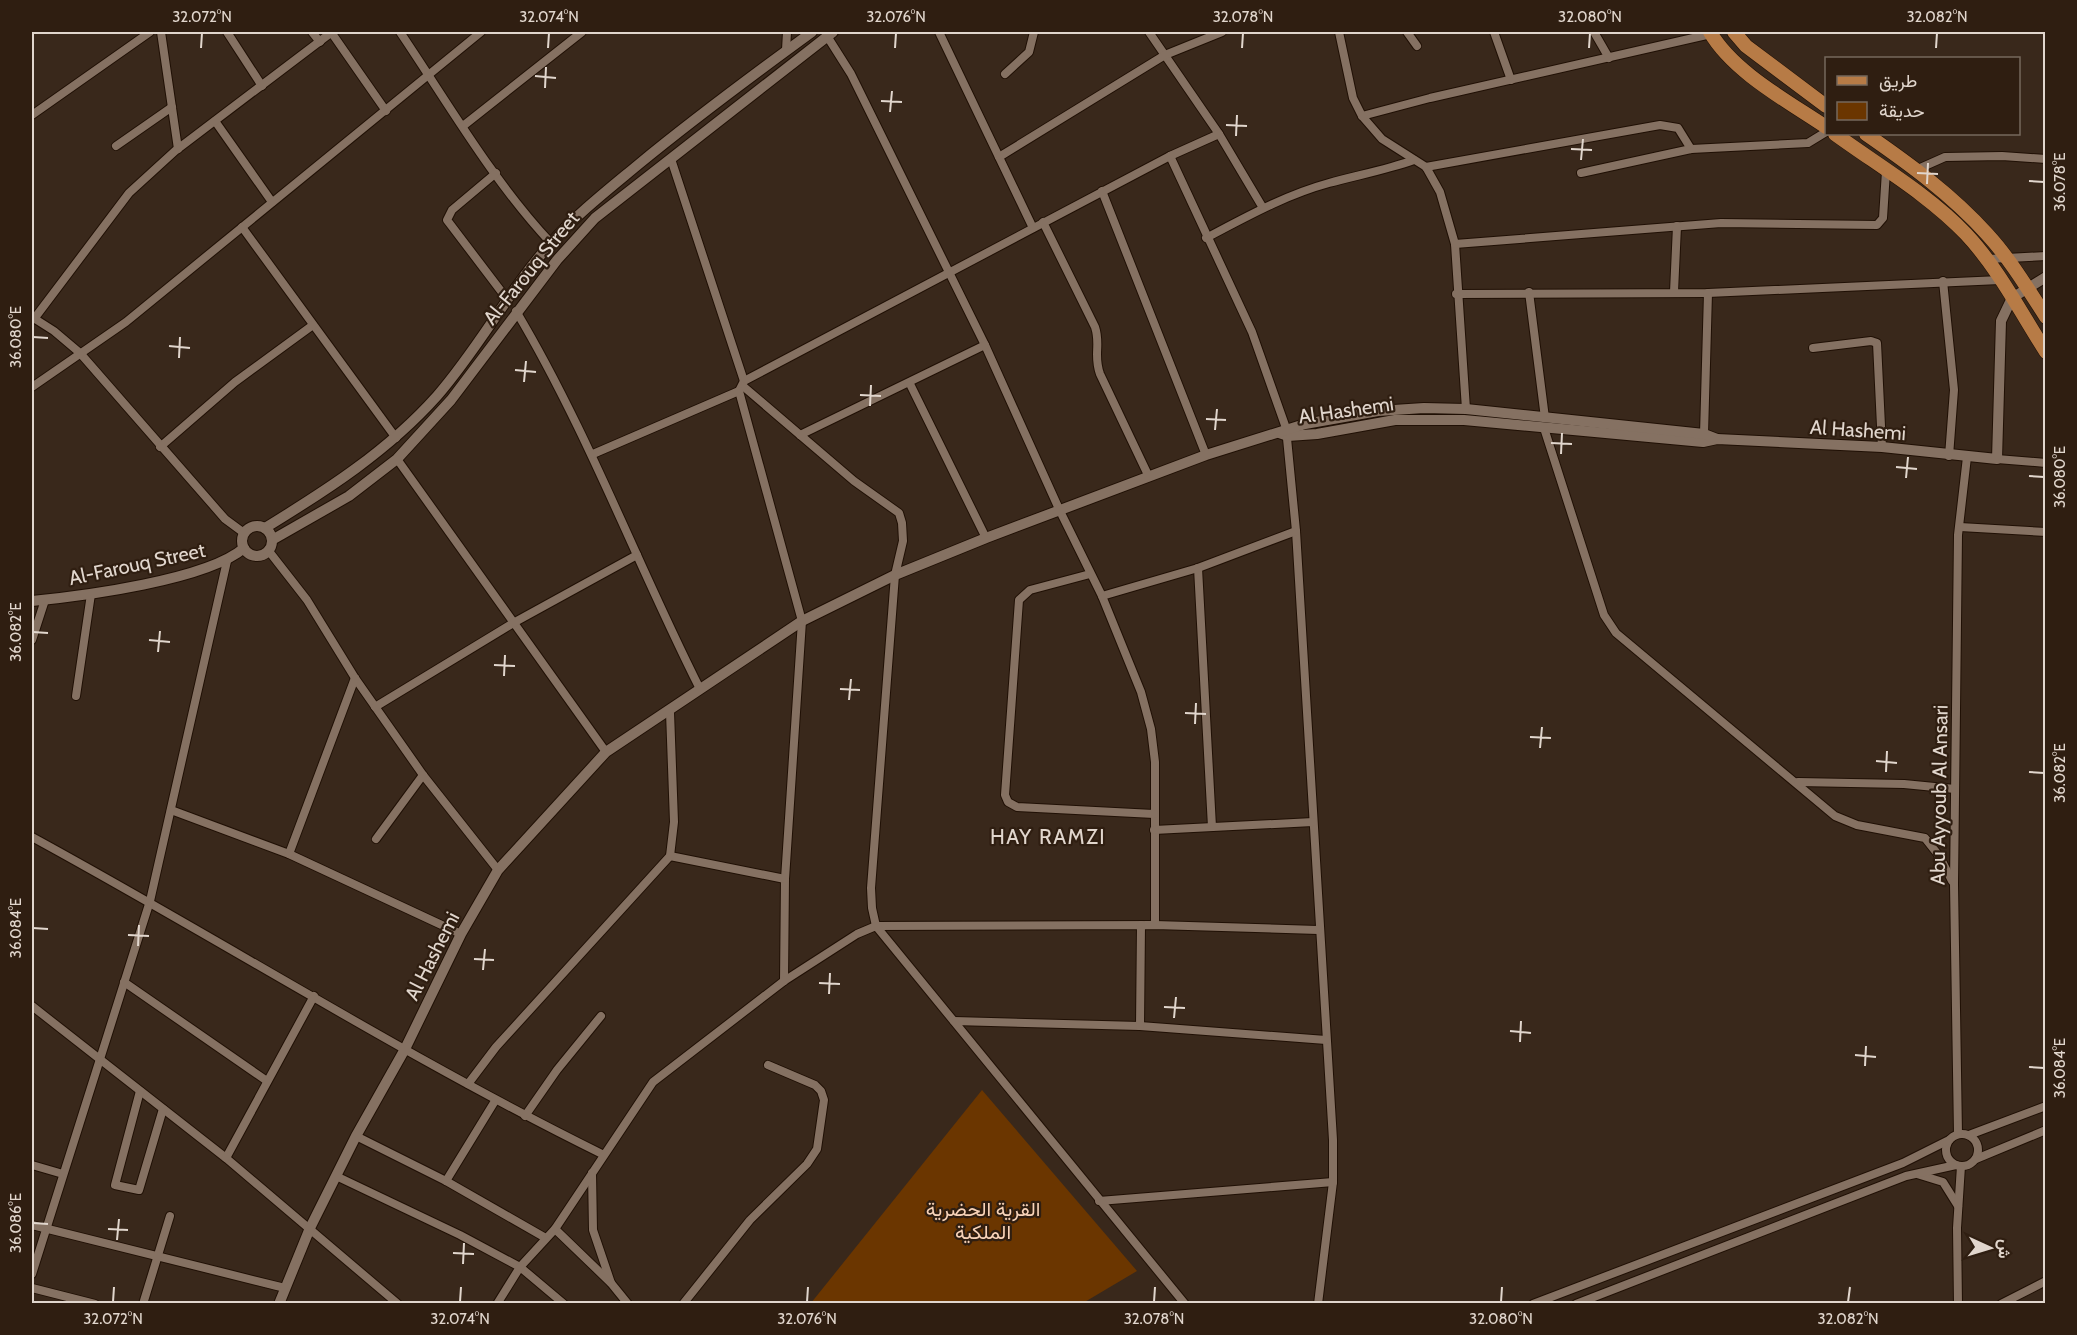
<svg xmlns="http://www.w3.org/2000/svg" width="2077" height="1335" font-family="Cabin,Vazirmatn,sans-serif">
<rect width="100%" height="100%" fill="#39281b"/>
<path fill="#6b3600" d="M 982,1090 L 1137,1271 L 1083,1303 L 811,1303 Z"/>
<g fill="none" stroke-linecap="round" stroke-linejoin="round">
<g stroke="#201005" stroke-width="10">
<g id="minor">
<path d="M 161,32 L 178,149"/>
<path d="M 227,32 L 262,86"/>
<path d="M 312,32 L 320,42"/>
<path d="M 331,32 L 386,111"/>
<path d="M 400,32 C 448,103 492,180 551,243"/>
<path d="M 939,32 L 1033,228"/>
<path d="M 1149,32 L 1219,134 L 1263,208"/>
<path d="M 1339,32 L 1353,98 L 1362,116 L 1382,139 L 1426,167 L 1440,192 L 1455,244 L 1466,409"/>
<path d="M 1407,32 L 1417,46"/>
<path d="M 1494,32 L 1511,80"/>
<path d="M 1594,32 L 1609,58"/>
<path d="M 827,36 L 851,74 L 985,345 L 1059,509 L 1102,596 L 1141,692 L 1151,729 L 1155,762 L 1155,925"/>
<path d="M 786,50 L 787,32"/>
<path d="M 1005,74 L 1029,52 L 1034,32"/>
<path d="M 32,115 L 150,32"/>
<path d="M 1362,116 L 1430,98 L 1711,34"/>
<path d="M 215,121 L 272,202"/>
<path d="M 463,126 L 582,32"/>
<path d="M 116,146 L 172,107"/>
<path d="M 1170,156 L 1252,332 L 1286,428 L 1296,531 L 1333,1140 L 1333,1182 L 1318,1304"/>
<path d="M 999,157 L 1165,55 L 1222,32"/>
<path d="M 671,159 L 744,381 L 739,391 L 802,621 L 785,879 L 784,981"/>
<path d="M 1426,167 L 1660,125 L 1678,128 L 1691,149"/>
<path d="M 1918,169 L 1945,157 L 2002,156 L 2046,159"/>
<path d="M 496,173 L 452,210 L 447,220 L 507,299"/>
<path d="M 1581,173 L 1691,149 L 1808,143 L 1826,132"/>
<path d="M 1102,191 L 1206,455"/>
<path d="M 1043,222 L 1095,327 C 1101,345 1093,355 1100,374 L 1149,477"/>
<path d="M 242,227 L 396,438"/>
<path d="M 1206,238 C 1246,217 1285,195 1329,183 C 1358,175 1386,170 1414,160"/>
<path d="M 1455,244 L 1721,223 L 1877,225 L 1883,218 L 1886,171"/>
<path d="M 1988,259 L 2046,256"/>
<path d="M 1943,281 L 1954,390 L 1949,456"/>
<path d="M 1529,292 L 1545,418"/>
<path d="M 1674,292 L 1677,226"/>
<path d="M 1456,294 L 1708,293 L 2000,280"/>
<path d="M 516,311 C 588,432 637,564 700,689"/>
<path d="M 32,317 L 54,331 L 80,353 L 225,519 L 244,533"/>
<path d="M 34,319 L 129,193 L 175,151 L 332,32"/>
<path d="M 1813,348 L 1871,341 L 1877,343 L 1882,447"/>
<path d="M 744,381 L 1170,156 L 1219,134"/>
<path d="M 910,384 L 986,538"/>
<path d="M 32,387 L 126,322 L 481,32"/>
<path d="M 744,387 L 854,481 L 899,513 L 902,523 L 903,541 L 895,575 L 871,888 L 872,908 L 876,926 L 1155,925 L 1318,930"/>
<path d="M 1544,428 L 1604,615 L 1616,633 L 1835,816 L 1857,825 L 1925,838 L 1940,857 L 1952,881"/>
<path d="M 1704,434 L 1708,293"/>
<path d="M 800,435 L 985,345"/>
<path d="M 160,447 L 235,382 L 313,325"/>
<path d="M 593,454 L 739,391"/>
<path d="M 397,459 L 606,752"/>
<path d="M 1997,459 L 2046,463"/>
<path d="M 1960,527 L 2046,532"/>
<path d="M 268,550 L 307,600 L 355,678 L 423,775 L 498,870"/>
<path d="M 1198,568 L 1212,827"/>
<path d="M 1090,574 L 1030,590 L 1019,600 L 1005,795 L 1008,802 L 1017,807 L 1154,814"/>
<path d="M 1102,596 L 1198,568 L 1296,531"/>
<path d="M 32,640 L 45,600"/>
<path d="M 76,696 L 91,594"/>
<path d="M 375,707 L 515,622 L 637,555"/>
<path d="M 1798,782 L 1904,784 L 1955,789"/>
<path d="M 171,810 L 289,854 L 461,934"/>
<path d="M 1154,830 L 1313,822"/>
<path d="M 32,837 C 223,941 407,1058 602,1154"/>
<path d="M 376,839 L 423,775"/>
<path d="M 289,854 L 355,678"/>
<path d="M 670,856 L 785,879"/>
<path d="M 124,982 L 267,1081"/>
<path d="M 32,1006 L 226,1158 L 398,1304"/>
<path d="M 954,1021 L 1140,1026 L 1326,1040"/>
<path d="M 1140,1026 L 1141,925"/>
<path d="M 468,1084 L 496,1047 L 670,856 L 674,822 L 670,712"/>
<path d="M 140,1091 L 115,1185 L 139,1190 L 163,1109"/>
<path d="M 525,1116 L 557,1070 L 601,1016"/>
<circle cx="1962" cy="1150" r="16"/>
<path d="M 1958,1134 L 1954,884 L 1958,535 L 1967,457"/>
<path d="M 1969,1135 L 2046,1106"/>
<path d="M 356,1136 L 446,1181 L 544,1237"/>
<path d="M 226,1158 L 314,996"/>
<path d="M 1976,1159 L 2046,1130"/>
<path d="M 32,1165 L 63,1174"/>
<path d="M 592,1173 L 593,1230 L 611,1283"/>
<path d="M 1917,1174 L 1943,1182 L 1958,1206"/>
<path d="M 336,1176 L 460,1235 L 520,1267 L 564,1304"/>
<path d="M 446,1181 L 495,1101"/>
<path d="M 1099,1201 L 1333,1182"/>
<path d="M 32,1225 L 285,1288"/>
<path d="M 555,1229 L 611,1283 L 628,1304"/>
<path d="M 32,1274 L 150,901 L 227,561"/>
<path d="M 32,1288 L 95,1304"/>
<path d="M 143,1304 L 170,1216"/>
<path d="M 497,1304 L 520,1267 L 555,1229 L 653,1082 L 784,981 L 857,934 L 876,926 L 1185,1304"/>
<path d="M 683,1304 L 750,1220 L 807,1164 L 817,1149 L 824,1100 L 821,1091 L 815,1085 L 768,1065"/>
<path d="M 1533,1304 L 1903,1163 L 1949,1140"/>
<path d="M 1576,1304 L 1906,1176 L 1956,1165"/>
<path d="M 1958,1304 L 1957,1228 L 1961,1166"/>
<path d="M 2001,1304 L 2046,1281"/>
</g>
</g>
<g stroke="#201005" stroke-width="12">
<g id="tertiary">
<path d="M 1279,433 L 1288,436 L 1317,434 L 1395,420 L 1464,420 L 1703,442 L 1717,439 L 1882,447 L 1997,459 L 2001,321 L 2012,298 L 2046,277"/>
<circle cx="257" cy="541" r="15"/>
<path d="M 265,528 C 327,490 388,451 437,396 C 479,348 509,290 551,243 C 577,214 609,189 639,164 C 695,118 753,75 812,32"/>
<path d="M 272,540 L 349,496 L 397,459 L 451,400 L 557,260 L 595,218 L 833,32"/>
<path d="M 32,601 C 83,596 207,580 244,548"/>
<path d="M 279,1304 L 310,1228 L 356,1136 L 405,1049 L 461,934 L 498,870 L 606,752 L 802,621 L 895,575 L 986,538 L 1206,455 L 1305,424 L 1378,411 L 1424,408 L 1466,409 L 1704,434 L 1717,439"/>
</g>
</g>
<g stroke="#201005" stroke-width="15">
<g id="primary">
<path d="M 1710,32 C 1733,72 1789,102 1826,127"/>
<path d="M 1734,32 L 1746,46 L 1826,106"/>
<path d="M 1835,134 C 1879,166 1929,195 1966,234 C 1998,268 2021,313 2046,352"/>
<path d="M 1866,134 C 1908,163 1952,195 1987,234 C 2010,259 2028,289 2046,317"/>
</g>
</g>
<use href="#minor" stroke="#857162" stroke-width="8"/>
<use href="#tertiary" stroke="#857162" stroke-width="10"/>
<use href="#primary" stroke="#b77b46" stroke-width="14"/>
</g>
<path fill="none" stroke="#e1d6cd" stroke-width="2" d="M 201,48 L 202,33M 548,48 L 549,33M 895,48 L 896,33M 1242,48 L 1243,33M 1589,48 L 1590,33M 1936,48 L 1937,33M 535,76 L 556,78M 545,88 L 546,67M 881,101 L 902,102M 890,112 L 892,91M 1226,125 L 1247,126M 1236,136 L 1237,115M 1571,149 L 1592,150M 1581,160 L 1583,139M 1917,173 L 1938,174M 2029,181 L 2044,182M 1927,184 L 1928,163M 33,337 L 48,338M 169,346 L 190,348M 179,358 L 180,337M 515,370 L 536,372M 524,382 L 526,361M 860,395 L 881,396M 870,406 L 871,385M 1206,419 L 1226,420M 1215,430 L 1217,409M 1551,443 L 1572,444M 1561,454 L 1562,433M 1896,467 L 1917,469M 2029,476 L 2044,477M 1906,478 L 1908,457M 33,632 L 48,633M 149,640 L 170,642M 158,652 L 160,631M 494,665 L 515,666M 504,676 L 505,655M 840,689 L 860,690M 849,700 L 851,679M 1185,713 L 1206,714M 1195,724 L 1196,703M 1530,737 L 1551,738M 1540,748 L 1542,727M 1876,761 L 1897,763M 1886,772 L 1887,751M 2029,772 L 2044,773M 33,928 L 48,929M 128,935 L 149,936M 138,946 L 139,925M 474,959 L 494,960M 483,970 L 485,949M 819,983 L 840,984M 829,994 L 830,973M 1164,1007 L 1185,1008M 1174,1018 L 1176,997M 1510,1031 L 1531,1033M 1520,1042 L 1521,1021M 1855,1055 L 1876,1057M 1865,1066 L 1866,1046M 2029,1067 L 2044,1068M 33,1223 L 48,1224M 108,1229 L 128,1230M 117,1240 L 119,1219M 453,1253 L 474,1254M 463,1264 L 464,1243M 113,1302 L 114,1287M 460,1302 L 461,1287M 807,1302 L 808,1287M 1154,1302 L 1155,1287M 1501,1302 L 1502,1287M 1848,1302 L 1850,1287"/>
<g text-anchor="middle" stroke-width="4.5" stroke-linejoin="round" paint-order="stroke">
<g font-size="20" fill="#e1d6cd" stroke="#2f1e11">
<text transform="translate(531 268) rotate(-51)" y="7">Al-Farouq Street</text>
<text transform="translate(1346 410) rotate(-8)" y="7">Al Hashemi</text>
<text transform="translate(1858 430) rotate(4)" y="7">Al Hashemi</text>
<text transform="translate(137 564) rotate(-12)" y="7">Al-Farouq Street</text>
<text transform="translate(1939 795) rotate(-89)" y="7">Abu Ayyoub Al Ansari</text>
<text transform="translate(432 956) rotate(-63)" y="7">Al Hashemi</text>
</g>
<g font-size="20" fill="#f8d3b8" stroke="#2f1e11">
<text x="983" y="1216">القرية الحضرية<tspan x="983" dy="23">الملكية</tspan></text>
</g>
<g font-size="21" letter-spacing="1.5" fill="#e1d6cd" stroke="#2f1e11">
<text x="1048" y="844">HAY RAMZI</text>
</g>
</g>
<rect width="2077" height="1335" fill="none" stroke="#2f1e11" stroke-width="66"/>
<rect x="1825" y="57" width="195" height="78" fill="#2f1e11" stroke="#76685c" stroke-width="1.5"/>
<rect x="1837" y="76" width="30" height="9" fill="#b77b46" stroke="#76685c" stroke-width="1.5"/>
<text x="1879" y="87" font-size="18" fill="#e1d6cd">طريق</text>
<rect x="1837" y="102" width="30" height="18" fill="#6b3600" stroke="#76685c" stroke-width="1.5"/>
<text x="1879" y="117" font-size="18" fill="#e1d6cd">حديقة</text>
<g transform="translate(1990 1248) rotate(94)" stroke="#2f1e11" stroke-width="4.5" paint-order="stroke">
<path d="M0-4.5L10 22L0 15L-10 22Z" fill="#e1d6cd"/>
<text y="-9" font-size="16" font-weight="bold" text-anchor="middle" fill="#e1d6cd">ش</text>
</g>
<rect x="33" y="33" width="2011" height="1269" fill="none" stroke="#e1d6cd" stroke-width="2"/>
<g font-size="15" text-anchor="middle" fill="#e1d6cd">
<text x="202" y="22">32.072°N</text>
<text x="549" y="22">32.074°N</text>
<text x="896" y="22">32.076°N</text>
<text x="1243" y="22">32.078°N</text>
<text x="1590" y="22">32.080°N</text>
<text x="1937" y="22">32.082°N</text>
<text transform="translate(2060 182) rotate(-90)" y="5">36.078°E</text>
<text transform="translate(16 337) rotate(-90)" y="5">36.080°E</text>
<text transform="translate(2060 477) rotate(-90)" y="5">36.080°E</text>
<text transform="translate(16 632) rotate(-90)" y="5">36.082°E</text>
<text transform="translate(2060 773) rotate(-90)" y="5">36.082°E</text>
<text transform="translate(16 928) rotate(-90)" y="5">36.084°E</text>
<text transform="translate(2060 1068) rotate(-90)" y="5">36.084°E</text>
<text transform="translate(16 1223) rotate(-90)" y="5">36.086°E</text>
<text x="113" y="1324">32.072°N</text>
<text x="460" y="1324">32.074°N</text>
<text x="807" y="1324">32.076°N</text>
<text x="1154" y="1324">32.078°N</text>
<text x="1501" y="1324">32.080°N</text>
<text x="1848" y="1324">32.082°N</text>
</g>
</svg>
